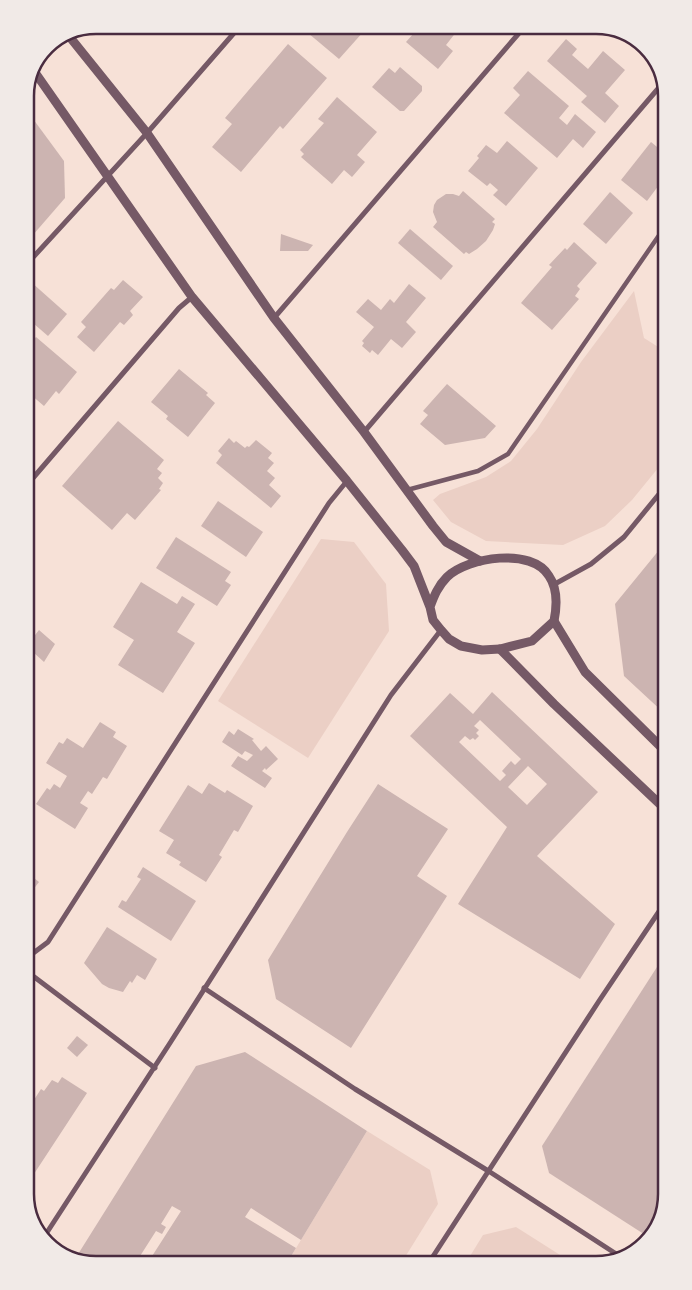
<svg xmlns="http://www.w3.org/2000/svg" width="692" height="1290" font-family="'Asap Condensed',sans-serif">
<rect width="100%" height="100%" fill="#f7e1d7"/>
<g fill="#ebcfc5">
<path d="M 634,291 L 644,338 L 663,350 L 663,462 L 632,500 L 605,526 L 563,545 L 486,541 L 451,522 L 433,500 L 440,494 L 486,477 L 511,461 L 537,429 L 581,362 Z"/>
<path d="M 321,539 L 354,542 L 386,584 L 389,631 L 308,758 L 218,701 Z"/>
<path d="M 367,1131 L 430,1170 L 438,1204 L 402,1262 L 287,1263 Z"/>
<path d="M 516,1227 L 568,1260 L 467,1261 L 483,1235 Z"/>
</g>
<g fill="#ccb4b1" fill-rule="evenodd">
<path d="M 315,25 L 358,25 L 364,31 L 339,59 L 308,33 Z"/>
<path d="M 404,25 L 450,25 L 457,31 L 446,45 L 453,51 L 438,69 L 406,42 L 414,33 Z"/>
<path d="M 566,39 L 577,49 L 572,55 L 588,69 L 603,51 L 625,70 L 605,93 L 619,106 L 605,123 L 581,102 L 587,96 L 547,61 Z"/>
<path d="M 288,44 L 327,78 L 283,129 L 280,126 L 241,172 L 212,147 L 232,124 L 225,118 Z"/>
<path d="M 400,67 L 422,86 L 422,91 L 404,111 L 400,111 L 372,87 L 389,68 L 395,73 Z"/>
<path d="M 528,71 L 569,106 L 559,118 L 567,125 L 575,114 L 596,132 L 583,148 L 573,139 L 557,158 L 504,113 L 520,95 L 513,88 Z"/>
<path d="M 337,97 L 377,132 L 357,155 L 365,162 L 352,177 L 344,170 L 332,184 L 301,157 L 304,154 L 300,150 L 324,123 L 318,119 Z"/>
<path d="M 25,108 L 64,161 L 65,198 L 26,243 Z"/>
<path d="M 507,141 L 538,168 L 506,206 L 493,195 L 498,190 L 490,183 L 487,186 L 468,171 L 479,158 L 477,156 L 486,145 L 497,153 Z"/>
<path d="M 651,142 L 662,151 L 662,181 L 647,201 L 621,180 Z"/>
<path d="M 463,191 L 495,219 L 492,222 L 495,224 L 493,230 L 486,241 L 477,249 L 469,254 L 466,252 L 464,254 L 433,227 L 437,222 L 433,212 L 434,205 L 437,200 L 446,194 L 453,194 L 459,196 Z"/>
<path d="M 610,192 L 633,213 L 606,244 L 583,224 Z"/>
<path d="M 410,229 L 453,266 L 441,280 L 398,243 Z"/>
<path d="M 281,234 L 313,245 L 308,251 L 280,251 Z"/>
<path d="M 574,242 L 597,263 L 577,286 L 580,289 L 575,296 L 579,299 L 552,330 L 521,303 L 552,267 L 549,265 L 565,248 L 567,250 Z"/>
<path d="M 123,280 L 143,297 L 130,311 L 133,315 L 124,325 L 120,322 L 94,352 L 77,337 L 86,327 L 81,322 L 111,288 L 114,290 Z"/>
<path d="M 31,282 L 67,314 L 48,336 L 26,317 L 26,287 Z"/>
<path d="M 409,284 L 426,298 L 406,322 L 416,332 L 402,348 L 391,339 L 378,355 L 372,350 L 370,353 L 362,346 L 364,343 L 362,341 L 374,327 L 356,312 L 368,299 L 381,310 L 390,299 L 394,303 Z"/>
<path d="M 36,337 L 77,372 L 59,394 L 56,391 L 44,406 L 30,394 L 35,387 L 27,380 L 26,348 Z"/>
<path d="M 179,369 L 208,393 L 206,395 L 215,403 L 188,437 L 166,419 L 168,416 L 151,402 Z"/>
<path d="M 447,384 L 496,426 L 485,438 L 445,445 L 420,424 L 428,415 L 423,411 Z"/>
<path d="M 118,421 L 164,460 L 157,469 L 162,473 L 158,478 L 163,483 L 159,489 L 161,490 L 135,520 L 127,513 L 112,530 L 62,486 Z"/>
<path d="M 229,438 L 234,443 L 236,441 L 245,448 L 247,446 L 249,447 L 256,440 L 272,453 L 268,458 L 274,463 L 267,471 L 275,478 L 269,485 L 281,496 L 271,508 L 216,463 L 222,455 L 218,451 Z"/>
<path d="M 218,501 L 263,532 L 246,557 L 201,526 Z"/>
<path d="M 176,537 L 231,572 L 225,581 L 231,585 L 217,606 L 156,568 Z"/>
<path d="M 664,544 L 664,644 L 665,714 L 624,676 L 615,604 Z"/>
<path d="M 141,582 L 177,604 L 182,596 L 195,604 L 177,632 L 195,643 L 163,693 L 118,665 L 134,640 L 113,627 Z"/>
<path d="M 39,630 L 55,644 L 44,662 L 33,652 L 28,658 L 30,660 L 28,663 L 28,644 Z"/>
<path d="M 492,692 L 598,792 L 537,856 L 615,924 L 580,979 L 458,904 L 507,827 L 410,736 L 450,693 L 473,714 ZM 480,720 L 521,759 L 515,765 L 511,761 L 502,771 L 506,775 L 500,781 L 459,742 L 465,736 L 470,740 L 473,738 L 475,740 L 479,736 L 476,733 L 479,730 L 474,726 ZM 528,766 L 547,784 L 527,805 L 508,787 Z"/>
<path d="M 100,722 L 116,732 L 113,737 L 127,746 L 107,779 L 103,777 L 92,794 L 88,791 L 80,803 L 88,808 L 75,829 L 36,804 L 47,788 L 50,790 L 54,784 L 60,788 L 67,776 L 46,763 L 59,742 L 63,744 L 67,738 L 83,748 Z"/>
<path d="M 238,729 L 254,739 L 252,740 L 261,751 L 266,746 L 278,759 L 266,770 L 265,768 L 262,771 L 272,778 L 265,788 L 231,766 L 238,756 L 247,761 L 253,755 L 245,751 L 242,755 L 222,742 L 229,731 L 234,735 Z"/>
<path d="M 209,783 L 225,793 L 227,790 L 253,806 L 238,832 L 234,830 L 219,855 L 222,857 L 206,882 L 179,865 L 181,862 L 166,853 L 174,840 L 159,831 L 188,785 L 202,794 Z"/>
<path d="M 378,784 L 448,829 L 417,876 L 447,896 L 351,1048 L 276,999 L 268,960 L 347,832 Z"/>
<path d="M 143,867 L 196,901 L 171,941 L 118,907 L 122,900 L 126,902 L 141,879 L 137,877 Z"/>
<path d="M 29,874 L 39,882 L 29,895 Z"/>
<path d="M 107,927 L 157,959 L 145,980 L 137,975 L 132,983 L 130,981 L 123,992 L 109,988 L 102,984 L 84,963 Z"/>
<path d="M 666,953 L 667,1194 L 655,1233 L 650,1238 L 549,1173 L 542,1146 Z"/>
<path d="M 77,1036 L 88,1045 L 77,1057 L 67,1048 Z"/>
<path d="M 245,1052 L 367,1131 L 301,1240 L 251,1208 L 245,1217 L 296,1248 L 287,1263 L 147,1264 L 181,1211 L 172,1206 L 161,1224 L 166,1227 L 162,1234 L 156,1231 L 135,1264 L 92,1265 L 75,1259 L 196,1066 Z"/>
<path d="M 62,1077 L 87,1093 L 30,1180 L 30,1106 L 41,1089 L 44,1091 L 52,1080 L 58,1083 Z"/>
</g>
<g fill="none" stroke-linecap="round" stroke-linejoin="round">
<path stroke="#755966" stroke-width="4.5" d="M 407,490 L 478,471 L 508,454 L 662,231"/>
<g stroke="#755966" stroke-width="5">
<path d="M 26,265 L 147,133 L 241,25"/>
<path d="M 274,318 L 526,25"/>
<path d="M 364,432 L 662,84"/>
<path d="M 27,485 L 179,308 L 192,297"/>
<path d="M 553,585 L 591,564 L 624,537 L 664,488"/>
<path d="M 29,954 L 32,954 L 48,942 L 329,503 L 347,481"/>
<path d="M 29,973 L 155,1068"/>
<path d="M 204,988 L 355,1089 L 490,1172 L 624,1259"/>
<path d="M 44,1237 L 170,1043 L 391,695 L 441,630"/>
<path d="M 430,1261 L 599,1001 L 666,901"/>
</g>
<g stroke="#755966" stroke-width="9">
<path d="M 69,36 L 147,133 L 274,318 L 364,432 L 433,526 L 446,542 L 480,561"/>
<path d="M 34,71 L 192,297 L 347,481 L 402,550 L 414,566 L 430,607 L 433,620 L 441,630 L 449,639 L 461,646 L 482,650 L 500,649 L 532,641 L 554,621 C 557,606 558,589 549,576 C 532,547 468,557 447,577 C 438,586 434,596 430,607"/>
<path d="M 554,621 L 585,672 L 665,751"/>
<path d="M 500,649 L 554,704 L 665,809"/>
</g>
</g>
<path d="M0 0H692V1290H0ZM96 34H596A62 62 0 0 1 658 96V1194A62 62 0 0 1 596 1256H96A62 62 0 0 1 34 1194V96A62 62 0 0 1 96 34Z" fill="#f1eae7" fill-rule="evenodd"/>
<path fill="none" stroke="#4a2c40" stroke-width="2.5" d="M96 34H596A62 62 0 0 1 658 96V1194A62 62 0 0 1 596 1256H96A62 62 0 0 1 34 1194V96A62 62 0 0 1 96 34Z"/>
</svg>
